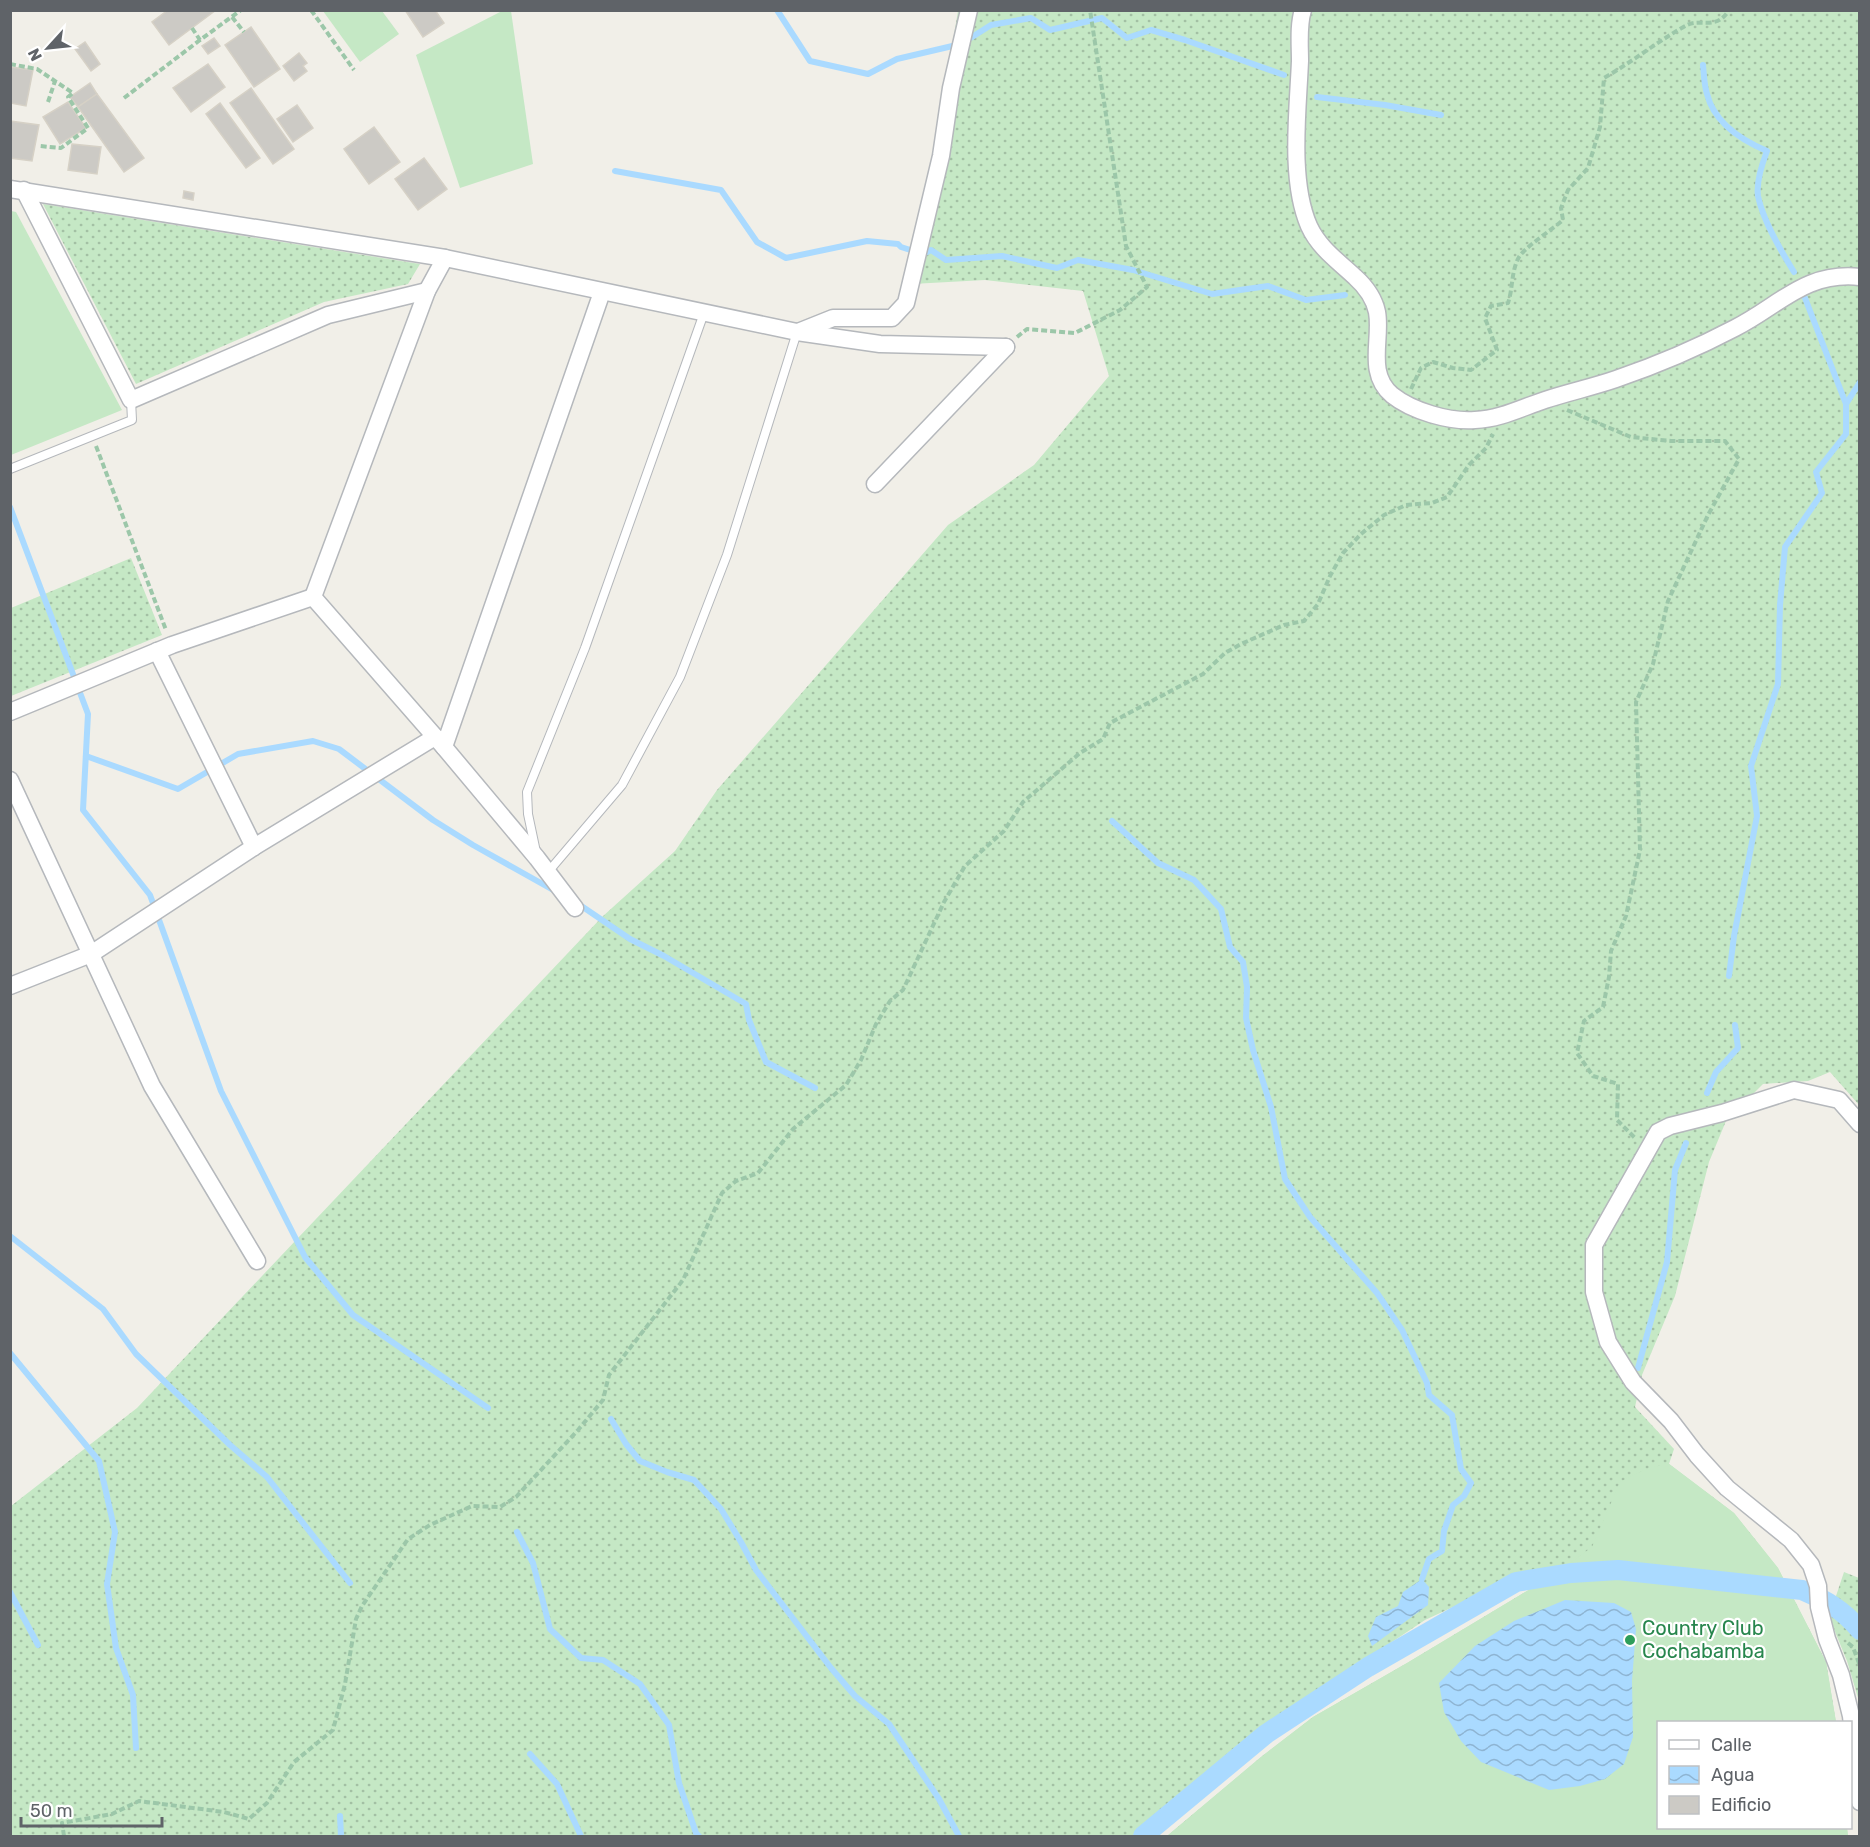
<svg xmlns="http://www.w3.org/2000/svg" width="1870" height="1847" font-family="Rubik,sans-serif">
<defs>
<pattern id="grass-dots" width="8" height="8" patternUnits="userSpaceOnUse" patternTransform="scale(1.5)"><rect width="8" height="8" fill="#c5e8c5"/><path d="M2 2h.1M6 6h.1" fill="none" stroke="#a3c0a4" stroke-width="1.8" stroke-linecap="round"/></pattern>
<pattern id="water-waves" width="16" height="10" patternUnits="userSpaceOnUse" patternTransform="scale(1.5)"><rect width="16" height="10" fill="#aadaff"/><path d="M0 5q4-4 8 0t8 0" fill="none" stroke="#8eb4d2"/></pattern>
</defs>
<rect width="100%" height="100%" fill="#f1efe8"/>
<g fill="url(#grass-dots)">
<path d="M 958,11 L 1859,11 L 1859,1105 L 1830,1072 L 1808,1081 L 1763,1084 L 1726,1121 L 1709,1162 L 1675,1296 L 1642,1375 L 1635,1407 L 1674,1449 L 1669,1464 L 1734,1513 L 1778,1568 L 1826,1662 L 1836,1722 L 1658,1722 L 1658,1828 L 1847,1828 L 1848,1836 L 1167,1836 L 1261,1757 L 1313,1717 L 1407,1663 L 1552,1576 L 1563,1567 L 1518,1577 L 1425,1620 L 1263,1728 L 1148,1822 L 1133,1836 L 11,1836 L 11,1506 L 137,1408 L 602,917 L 675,851 L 717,790 L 948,525 L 1034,465 L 1109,376 L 1083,291 L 985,280 L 912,284 Z"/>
<path d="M 43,204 L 420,264 L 408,284 L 324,302 L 136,384 Z"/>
<path d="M 131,558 L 162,635 L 11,696 L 11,608 Z"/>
<path d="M 1844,1572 L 1859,1578 L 1859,1701 L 1847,1661 L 1829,1617 Z"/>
</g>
<g fill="#c5e8c5">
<path d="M 323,11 L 382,11 L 399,34 L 360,62 Z"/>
<path d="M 502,11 L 511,11 L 533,164 L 460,188 L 416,55 Z"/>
<path d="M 11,211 L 16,212 L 122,410 L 11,455 Z"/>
<path d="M 1668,1463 L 1734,1513 L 1778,1568 L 1826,1662 L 1836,1722 L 1658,1722 L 1658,1828 L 1847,1828 L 1848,1836 L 1167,1836 L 1261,1757 L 1313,1717 L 1407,1663 L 1552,1576 L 1592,1547 L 1620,1482 L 1644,1470 Z"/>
</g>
<g fill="url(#water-waves)">
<path d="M 1422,1579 L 1429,1587 L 1428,1605 L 1372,1646 L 1368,1636 L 1376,1617 L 1398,1606 L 1403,1592 Z"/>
<path d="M 1565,1600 L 1614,1603 L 1631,1612 L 1636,1629 L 1632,1681 L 1633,1737 L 1624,1764 L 1605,1779 L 1580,1786 L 1549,1790 L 1481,1762 L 1461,1741 L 1444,1712 L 1439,1683 L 1475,1646 L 1514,1621 Z"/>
</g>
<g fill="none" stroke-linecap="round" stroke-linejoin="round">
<g stroke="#aadaff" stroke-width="6">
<path d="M 777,10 L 810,61 L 868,74 L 897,59 L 961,44 L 991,25 L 1031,18 L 1050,30 L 1102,18 L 1127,38 L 1151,30 L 1185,40 L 1284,75"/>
<path d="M 1703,65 C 1704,74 1704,85 1707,94 C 1714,122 1741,140 1767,151 C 1762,164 1756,182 1758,196 C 1763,221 1781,251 1794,272"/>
<path d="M 1317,97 L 1385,105 L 1441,115"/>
<path d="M 615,171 L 721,190 L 757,242 L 786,258 L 867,241 L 898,244 L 901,247 L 923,254 L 931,250 L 946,260 L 1002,256 L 1057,268 L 1078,260 L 1133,270 L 1212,294 L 1268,286 L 1306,300 L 1345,295"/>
<path d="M 1805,298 L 1846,404"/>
<path d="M 10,507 L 88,714 L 83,810 L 150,895 L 221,1091 L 305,1257 L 353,1315 L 488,1408"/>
<path d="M 86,756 L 178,789 L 238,754 L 313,741 L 339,749 L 433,820 L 473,845 L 555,891"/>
<path d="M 1112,821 L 1158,863 L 1194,880 L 1221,909 L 1230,947 L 1243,962 L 1247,987 L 1246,1018 L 1253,1050 L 1271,1107 L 1285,1179 L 1310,1217 L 1377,1293 L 1402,1330 L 1427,1383 L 1429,1395 L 1452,1415 L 1461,1469 L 1471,1483 L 1464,1496 L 1453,1505 L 1444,1531 L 1442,1551 L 1429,1559 L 1422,1579"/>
<path d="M 577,903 L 630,939 L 664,956 L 746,1004 L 749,1020 L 766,1062 L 815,1088"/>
<path d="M 1729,976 L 1734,936 L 1757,816 L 1751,766 L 1778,684 L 1780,605 L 1785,547 L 1822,493 L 1816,472 L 1846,434 L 1846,404 L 1860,382"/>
<path d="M 1707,1093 L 1716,1072 L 1738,1048 L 1735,1025"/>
<path d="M 10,1236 L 103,1309 L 136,1354 L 230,1445 L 267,1477 L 350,1583"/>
<path d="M 10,1353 L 99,1461 L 115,1532 L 107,1584 L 116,1648 L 133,1695 L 136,1748"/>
<path d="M 1638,1368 L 1667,1262 L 1675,1170 L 1686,1143"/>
<path d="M 611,1419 L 626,1444 L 640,1461 L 667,1472 L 694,1480 L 721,1509 L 741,1542 L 756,1570 L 831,1668 L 855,1696 L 889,1724 L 939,1799 L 959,1836"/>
<path d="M 517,1532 L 533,1563 L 550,1629 L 581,1658 L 603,1660 L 640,1684 L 669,1725 L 679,1783 L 696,1833 L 699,1836"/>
<path d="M 10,1592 L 38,1645"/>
<path d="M 530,1754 L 557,1784 L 581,1836"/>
<path d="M 340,1816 L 341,1836"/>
</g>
<path stroke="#aadaff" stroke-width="20" d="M 1143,1836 L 1266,1734 L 1368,1667 L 1516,1582 L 1571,1573 L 1618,1570 L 1802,1590 C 1827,1601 1842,1609 1860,1630"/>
</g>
<g fill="#cccac5" stroke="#d6d1c6" stroke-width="1.5">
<path d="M 168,10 L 216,10 L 169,45 L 152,22 Z"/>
<path d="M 405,10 L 435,10 L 444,23 L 423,37 Z"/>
<path d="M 251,27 L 280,69 L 254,87 L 225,45 Z"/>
<path d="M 214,38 L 220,46 L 208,54 L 202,46 Z"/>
<path d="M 85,42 L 100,64 L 91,71 L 75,49 Z"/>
<path d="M 299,53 L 307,63 L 303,66 L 307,71 L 294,81 L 283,66 Z"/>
<path d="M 208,64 L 225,87 L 191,112 L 173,88 Z"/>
<path d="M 10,67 L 33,70 L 26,106 L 10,103 Z"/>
<path d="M 90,83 L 97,94 L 78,107 L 70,97 Z"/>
<path d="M 251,88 L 294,149 L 273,164 L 230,103 Z"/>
<path d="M 97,94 L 144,158 L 124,172 L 78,107 Z"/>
<path d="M 68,102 L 86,128 L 60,144 L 43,117 Z"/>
<path d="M 220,103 L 260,158 L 246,168 L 206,114 Z"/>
<path d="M 297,105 L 313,128 L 293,142 L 277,119 Z"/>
<path d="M 10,121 L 39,125 L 32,161 L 10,158 Z"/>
<path d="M 374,127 L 400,162 L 369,184 L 344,149 Z"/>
<path d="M 72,144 L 101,147 L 97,174 L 68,170 Z"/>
<path d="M 424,158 L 447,189 L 418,210 L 395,179 Z"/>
<path d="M 184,191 L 194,193 L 193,200 L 183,198 Z"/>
</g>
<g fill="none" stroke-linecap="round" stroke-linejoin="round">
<g stroke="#b5b8bc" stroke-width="10">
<g id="service">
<path d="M 10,469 L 132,420 L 131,400"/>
<path d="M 536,852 L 528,814 L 527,792 L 585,648 L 704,313"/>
<path d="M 548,872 L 622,785 L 680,677 L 727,555 L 797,332"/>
</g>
</g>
<g stroke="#b5b8bc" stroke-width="19">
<g id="minor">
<path d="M 1303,10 C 1298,25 1300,45 1300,61 C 1298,110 1289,180 1309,226 C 1319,248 1338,261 1355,277 C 1365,286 1374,298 1377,312 C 1382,339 1366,373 1392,395 C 1412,411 1449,422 1475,420 C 1500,419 1521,408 1545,400 C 1569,392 1593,387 1616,379 C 1657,365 1697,348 1735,328 C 1779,306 1805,271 1860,277"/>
<path d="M 10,189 L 445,258 L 797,332 L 880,344 L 1006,347"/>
<path d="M 24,190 L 131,400 L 328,315 L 427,291"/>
<path d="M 798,332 L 833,318 L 892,318 L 906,303 L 941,156 L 951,88 L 969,10"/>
<path d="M 875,484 L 1006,347"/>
<path d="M 313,597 L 444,747 L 537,858 L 575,908"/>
<path d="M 313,597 L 427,291 L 445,258"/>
<path d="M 157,651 L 254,847"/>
<path d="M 10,712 L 172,645 L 313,597"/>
<path d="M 444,747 L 602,292"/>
<path d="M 10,780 L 152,1086 L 257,1261"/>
<path d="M 10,986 L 91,954 L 254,847 L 435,737"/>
<path d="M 1860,1124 L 1839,1100 L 1794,1090 L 1722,1113 L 1670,1126 L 1658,1132 L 1594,1245 L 1594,1292 L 1608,1342 L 1633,1382 L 1671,1421 L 1697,1455 L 1727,1488 L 1791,1540 L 1811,1565 L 1818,1586 L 1819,1607 L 1827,1639 L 1841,1675 L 1851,1716 L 1860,1802"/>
</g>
</g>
<g stroke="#9cc7a9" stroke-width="4" stroke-dasharray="6 3" stroke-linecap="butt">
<path d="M 311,10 L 354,70"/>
<path d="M 232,17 L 244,32"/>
<path d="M 192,28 L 200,40 L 241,10"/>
<path d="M 10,64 L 37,69 L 73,93 L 68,97 L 88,128 L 61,148 L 40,146"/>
<path d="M 124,98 L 200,40"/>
<path d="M 48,102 L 55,81"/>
<path d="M 1017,337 L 1027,329 L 1075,333 L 1120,310 L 1147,287 L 1126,246 L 1090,10"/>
<path d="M 1411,389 L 1421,368 L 1433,362 L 1453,368 L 1471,370 L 1497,350 L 1485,318 L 1491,306 L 1508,303 C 1513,289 1511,271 1519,257 C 1525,247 1553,229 1563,220 L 1561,208 L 1568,190 L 1588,168 L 1600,127 L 1604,78 C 1632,62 1658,41 1687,25 C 1701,18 1716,31 1729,10"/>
<path d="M 1567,410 L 1631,437 L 1671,441 L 1725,441 L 1739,459 L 1708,515 L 1668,601 L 1653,664 L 1636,702 L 1640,850 L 1626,916 L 1611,951 L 1609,977 L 1603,1007 L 1584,1021 L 1577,1053 L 1593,1076 L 1618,1084 L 1617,1120 L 1635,1138"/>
<path d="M 96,446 L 166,630"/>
<path d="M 1848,1643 L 1853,1647 L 1860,1666"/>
<path d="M 64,1836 L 62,1823 L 112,1814 L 139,1801 L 224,1812 L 249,1819 L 267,1803 L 294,1762 L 333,1730 L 345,1684 L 356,1619 L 362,1606 L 408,1539 L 430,1525 L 472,1506 L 500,1507 L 516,1497 L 578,1430 L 603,1400 L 609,1375 L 683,1280 L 722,1193 L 736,1181 L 758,1173 L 793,1129 L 846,1085 L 861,1060 L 876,1024 L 890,1001 L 903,990 L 944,902 L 965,866 L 1004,831 L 1023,802 L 1080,753 L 1103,739 L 1110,723 L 1203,674 L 1225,653 L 1241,644 L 1284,625 L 1304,621 L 1318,604 L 1330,576 L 1343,553 L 1361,534 L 1384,515 L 1406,505 L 1432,503 L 1447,497 L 1469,465 L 1486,448 L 1493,434"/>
</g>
<use href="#service" stroke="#fff" stroke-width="8"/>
<use href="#minor" stroke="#fff" stroke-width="16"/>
</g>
<circle fill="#2e9e5b" stroke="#fff" stroke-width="2" cx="1630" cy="1640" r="6"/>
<g text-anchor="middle" stroke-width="4.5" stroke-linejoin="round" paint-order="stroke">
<g font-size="20" fill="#27864d" stroke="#fff" text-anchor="start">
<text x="1642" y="1635">Country Club<tspan x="1642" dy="23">Cochabamba</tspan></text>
</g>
</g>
<rect width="1870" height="1847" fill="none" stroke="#5f6368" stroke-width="24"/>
<rect x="1657" y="1721" width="195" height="108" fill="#ffffff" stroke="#bfc1c3" stroke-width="1.5"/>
<rect x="1669" y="1740" width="30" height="9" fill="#ffffff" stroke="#bfc1c3" stroke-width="1.5"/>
<text x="1711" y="1751" font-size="18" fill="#5f6368">Calle</text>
<rect x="1669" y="1766" width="30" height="18" fill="url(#water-waves)" stroke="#bfc1c3" stroke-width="1.5"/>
<text x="1711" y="1781" font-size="18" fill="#5f6368">Agua</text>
<rect x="1669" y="1796" width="30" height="18" fill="#cccac5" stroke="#bfc1c3" stroke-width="1.5"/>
<text x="1711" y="1811" font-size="18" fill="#5f6368">Edificio</text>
<g transform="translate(48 48) rotate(243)" stroke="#ffffff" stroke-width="4.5" paint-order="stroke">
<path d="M0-4.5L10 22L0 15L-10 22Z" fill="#5f6368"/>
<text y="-9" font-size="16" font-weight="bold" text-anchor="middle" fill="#5f6368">N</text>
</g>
<path d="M21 1817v9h141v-9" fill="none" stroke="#5f6368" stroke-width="3"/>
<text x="30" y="1817" font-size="18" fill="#5f6368" stroke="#ffffff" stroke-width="4.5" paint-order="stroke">50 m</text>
</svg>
